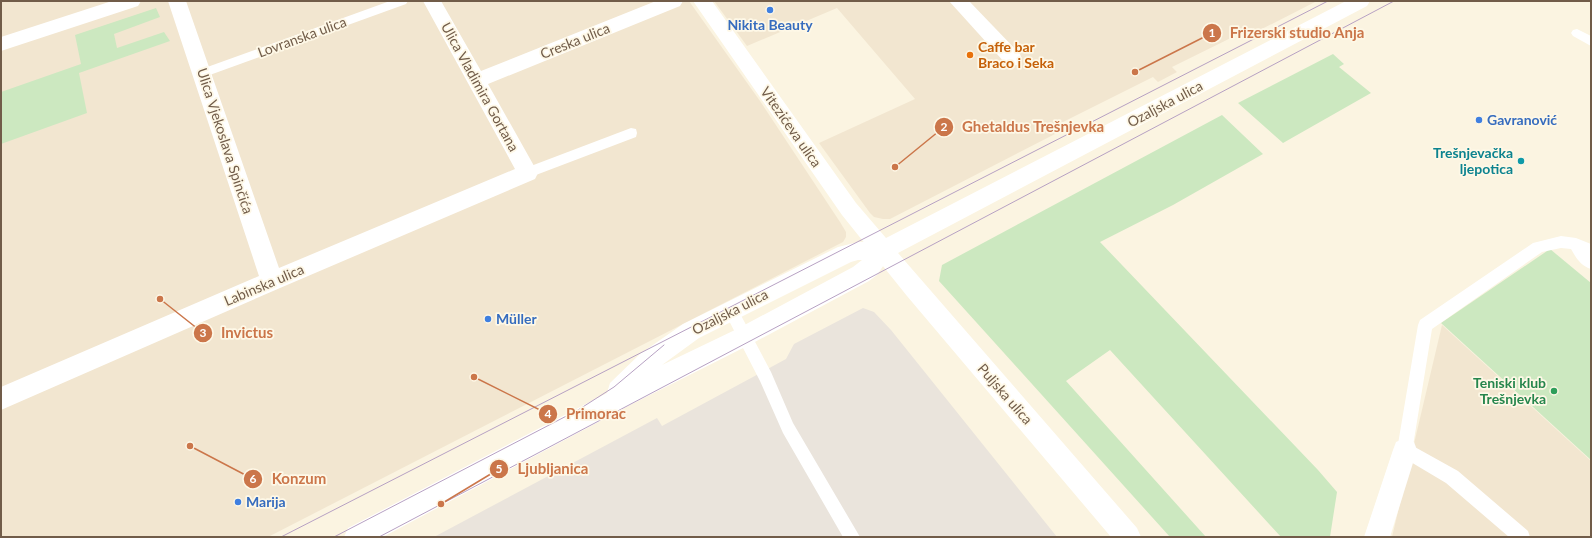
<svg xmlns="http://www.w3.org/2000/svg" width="1592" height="538" font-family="Lato,sans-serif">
<rect width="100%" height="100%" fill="#fbf4e1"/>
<g fill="#f2e6d0">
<path d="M 1,1 L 689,1 L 760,101 L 840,222 L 846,232 L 846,237 L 843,242 L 268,537 L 1,537 Z"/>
<path d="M 714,1 L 1317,1 L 1256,32 L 1251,28 L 1172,67 L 1177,72 L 1158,82 L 1153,77 L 1051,128 L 1055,134 L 890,219 L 883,219 L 874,217 L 870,213 L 819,143 L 915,99 L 837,8 L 747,46 Z"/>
<path d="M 1442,325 L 1591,461 L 1591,537 L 1392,537 Z"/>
</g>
<path fill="#eae4dc" d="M 863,308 L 874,312 L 891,330 L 1057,537 L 434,537 L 657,418 L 662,426 L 786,359 L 794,344 Z"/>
<g fill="#cce8c0">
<path d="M 156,8 L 160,17 L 114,34 L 117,48 L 164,32 L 170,41 L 79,73 L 87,113 L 1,144 L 1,92 L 81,64 L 75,35 Z"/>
<path d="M 1333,54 L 1344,64 L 1339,67 L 1371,93 L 1283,143 L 1238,103 Z"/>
<path d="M 1222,115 L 1263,154 L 1173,205 L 1100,242 L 1318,470 L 1337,492 L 1330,537 L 1281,537 L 1110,350 L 1066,381 L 1206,537 L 1170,537 L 939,281 L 942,265 Z"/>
<path d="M 1550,249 L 1591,283 L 1591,460 L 1441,323 Z"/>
</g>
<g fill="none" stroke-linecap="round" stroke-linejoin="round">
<g fill="#fff" fill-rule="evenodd">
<path d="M 390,1 L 408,1 L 406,4 L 207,76 L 199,76 L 197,73 L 199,70 Z"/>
<path d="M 1577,29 L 1591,36 L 1591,46 L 1573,36 L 1571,33 L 1573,30 Z"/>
<path d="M 631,128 L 636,129 L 637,133 L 636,137 L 528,178 L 523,177 L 521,173 L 523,169 Z"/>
<path d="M 1561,236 L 1576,238 L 1591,244 L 1591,269 C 1581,266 1576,258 1571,249 L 1561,248 L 1542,252 L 1432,329 L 1413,446 L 1458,471 L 1528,531 L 1530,537 L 1509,537 L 1446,483 L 1399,455 L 1397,450 L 1418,325 L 1420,320 L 1533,243 Z"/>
<path d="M 731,305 L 736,306 L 771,372 L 793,423 L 860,537 L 843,537 L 783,433 L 760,381 L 724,311 L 726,306 Z"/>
</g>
<g fill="#fff" fill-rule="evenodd">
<path d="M 112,1 L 141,1 L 138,6 L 1,51 L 1,37 Z"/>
<path d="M 168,1 L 186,1 L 279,268 L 515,169 L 423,1 L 441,1 L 481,71 L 656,1 L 683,1 L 680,6 L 488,84 L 538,173 L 535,179 L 280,288 L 1,410 L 1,387 L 259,276 Z"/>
<path d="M 949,1 L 969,1 L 1020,54 L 1022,59 L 1020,64 L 1013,66 L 1006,64 Z"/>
<path d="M 883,241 L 891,243 L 894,250 L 877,275 L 869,281 L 753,343 L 632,404 L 383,537 L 344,537 L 348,528 L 607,393 L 610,383 L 640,354 L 683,324 L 838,247 L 858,242 ZM 858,260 L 862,260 L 853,267 L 737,329 L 662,365 L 699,338 L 851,262 Z"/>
<path d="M 1405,438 L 1414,442 L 1417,450 L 1390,537 L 1364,537 L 1393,450 L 1396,442 Z"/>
</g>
<path fill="#fff" fill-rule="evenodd" d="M 693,1 L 712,1 L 856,203 L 886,238 L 1346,1 L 1370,1 L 1367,6 L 898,253 L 1137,528 L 1141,537 L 1111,537 L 907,296 L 842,215 Z"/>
<g stroke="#b7a1c3" stroke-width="1">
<path d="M 281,537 L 1328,1"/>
<path d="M 334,537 L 578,410 L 614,387 L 664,345"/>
<path d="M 379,537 L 1394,1"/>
</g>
</g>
<g fill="#3f7fe0" stroke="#fef8e7" stroke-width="1.5">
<circle cx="770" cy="10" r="4"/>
<circle cx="1479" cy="120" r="4"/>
<circle cx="488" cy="319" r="4"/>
<circle cx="238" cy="502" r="4"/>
</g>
<circle fill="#e8710a" stroke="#fef8e7" stroke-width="1.5" cx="970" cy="55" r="4"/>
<circle fill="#0f9aa8" stroke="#fef8e7" stroke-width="1.5" cx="1521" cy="161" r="4"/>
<circle fill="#2e9e5b" stroke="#fef8e7" stroke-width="1.5" cx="1554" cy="391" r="4"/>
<g text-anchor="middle" stroke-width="3.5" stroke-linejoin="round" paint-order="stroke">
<g font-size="14" font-weight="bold" fill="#366cbe" stroke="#fef8e7" text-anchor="start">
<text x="770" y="30" text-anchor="middle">Nikita Beauty</text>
<text x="1487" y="125">Gavranović</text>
<text x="496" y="324">Müller</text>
<text x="246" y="507">Marija</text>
</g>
<g font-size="14" fill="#715c49" stroke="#fef8e7">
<text transform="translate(302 37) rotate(-20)" y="5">Lovranska ulica</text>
<text transform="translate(575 41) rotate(-22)" y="5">Creska ulica</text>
<text transform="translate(480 87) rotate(61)" y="5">Ulica Vladimira Gortana</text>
<text transform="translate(1165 104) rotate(-28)" y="5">Ozaljska ulica</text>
<text transform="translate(791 127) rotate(55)" y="5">Vitezićeva ulica</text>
<text transform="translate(225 141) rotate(72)" y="5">Ulica Vjekoslava Spinčića</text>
<text transform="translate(264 285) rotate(-23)" y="5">Labinska ulica</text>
<text transform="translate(730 312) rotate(-27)" y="5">Ozaljska ulica</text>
<text transform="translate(1005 394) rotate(49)" y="5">Puljska ulica</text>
</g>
<g font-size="14" font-weight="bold" fill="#c56008" stroke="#fef8e7" text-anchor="start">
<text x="978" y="52">Caffe bar<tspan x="978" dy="16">Braco i Seka</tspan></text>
</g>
<g font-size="14" font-weight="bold" fill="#0d838f" stroke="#fef8e7" text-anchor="end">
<text x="1513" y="158">Trešnjevačka<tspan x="1513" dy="16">ljepotica</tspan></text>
</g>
<g font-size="14" font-weight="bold" fill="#27864d" stroke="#fef8e7" text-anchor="end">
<text x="1546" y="388">Teniski klub<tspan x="1546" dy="16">Trešnjevka</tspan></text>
</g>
</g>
<path fill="none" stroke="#cb764a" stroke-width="1.5" d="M1135 72L1212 33M895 167L944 127M160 299L203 333M474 377L548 414M441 504L499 469M190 446L253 479"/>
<g fill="#cb764a" stroke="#fef8e7" stroke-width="1.5">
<circle cx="1135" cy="72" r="4"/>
<circle cx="895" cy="167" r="4"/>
<circle cx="160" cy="299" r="4"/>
<circle cx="474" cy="377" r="4"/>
<circle cx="441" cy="504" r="4"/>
<circle cx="190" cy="446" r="4"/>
<circle cx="1212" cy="33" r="10"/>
<circle cx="944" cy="127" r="10"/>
<circle cx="203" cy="333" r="10"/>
<circle cx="548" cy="414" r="10"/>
<circle cx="499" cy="469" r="10"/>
<circle cx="253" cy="479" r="10"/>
</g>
<g font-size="12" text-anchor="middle" font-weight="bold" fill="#fff">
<text x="1212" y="37">1</text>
<text x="944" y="131">2</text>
<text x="203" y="337">3</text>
<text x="548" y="418">4</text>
<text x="499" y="473">5</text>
<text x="253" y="483">6</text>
</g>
<g font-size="15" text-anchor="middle" font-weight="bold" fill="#cb764a" stroke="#fef8e7" stroke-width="3.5" stroke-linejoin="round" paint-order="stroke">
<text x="1297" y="38">Frizerski studio Anja</text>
<text x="1033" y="132">Ghetaldus Trešnjevka</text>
<text x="247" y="338">Invictus</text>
<text x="596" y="419">Primorac</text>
<text x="553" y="474">Ljubljanica</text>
<text x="299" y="484">Konzum</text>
</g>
<rect width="1592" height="538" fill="none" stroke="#715c49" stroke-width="4"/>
</svg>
